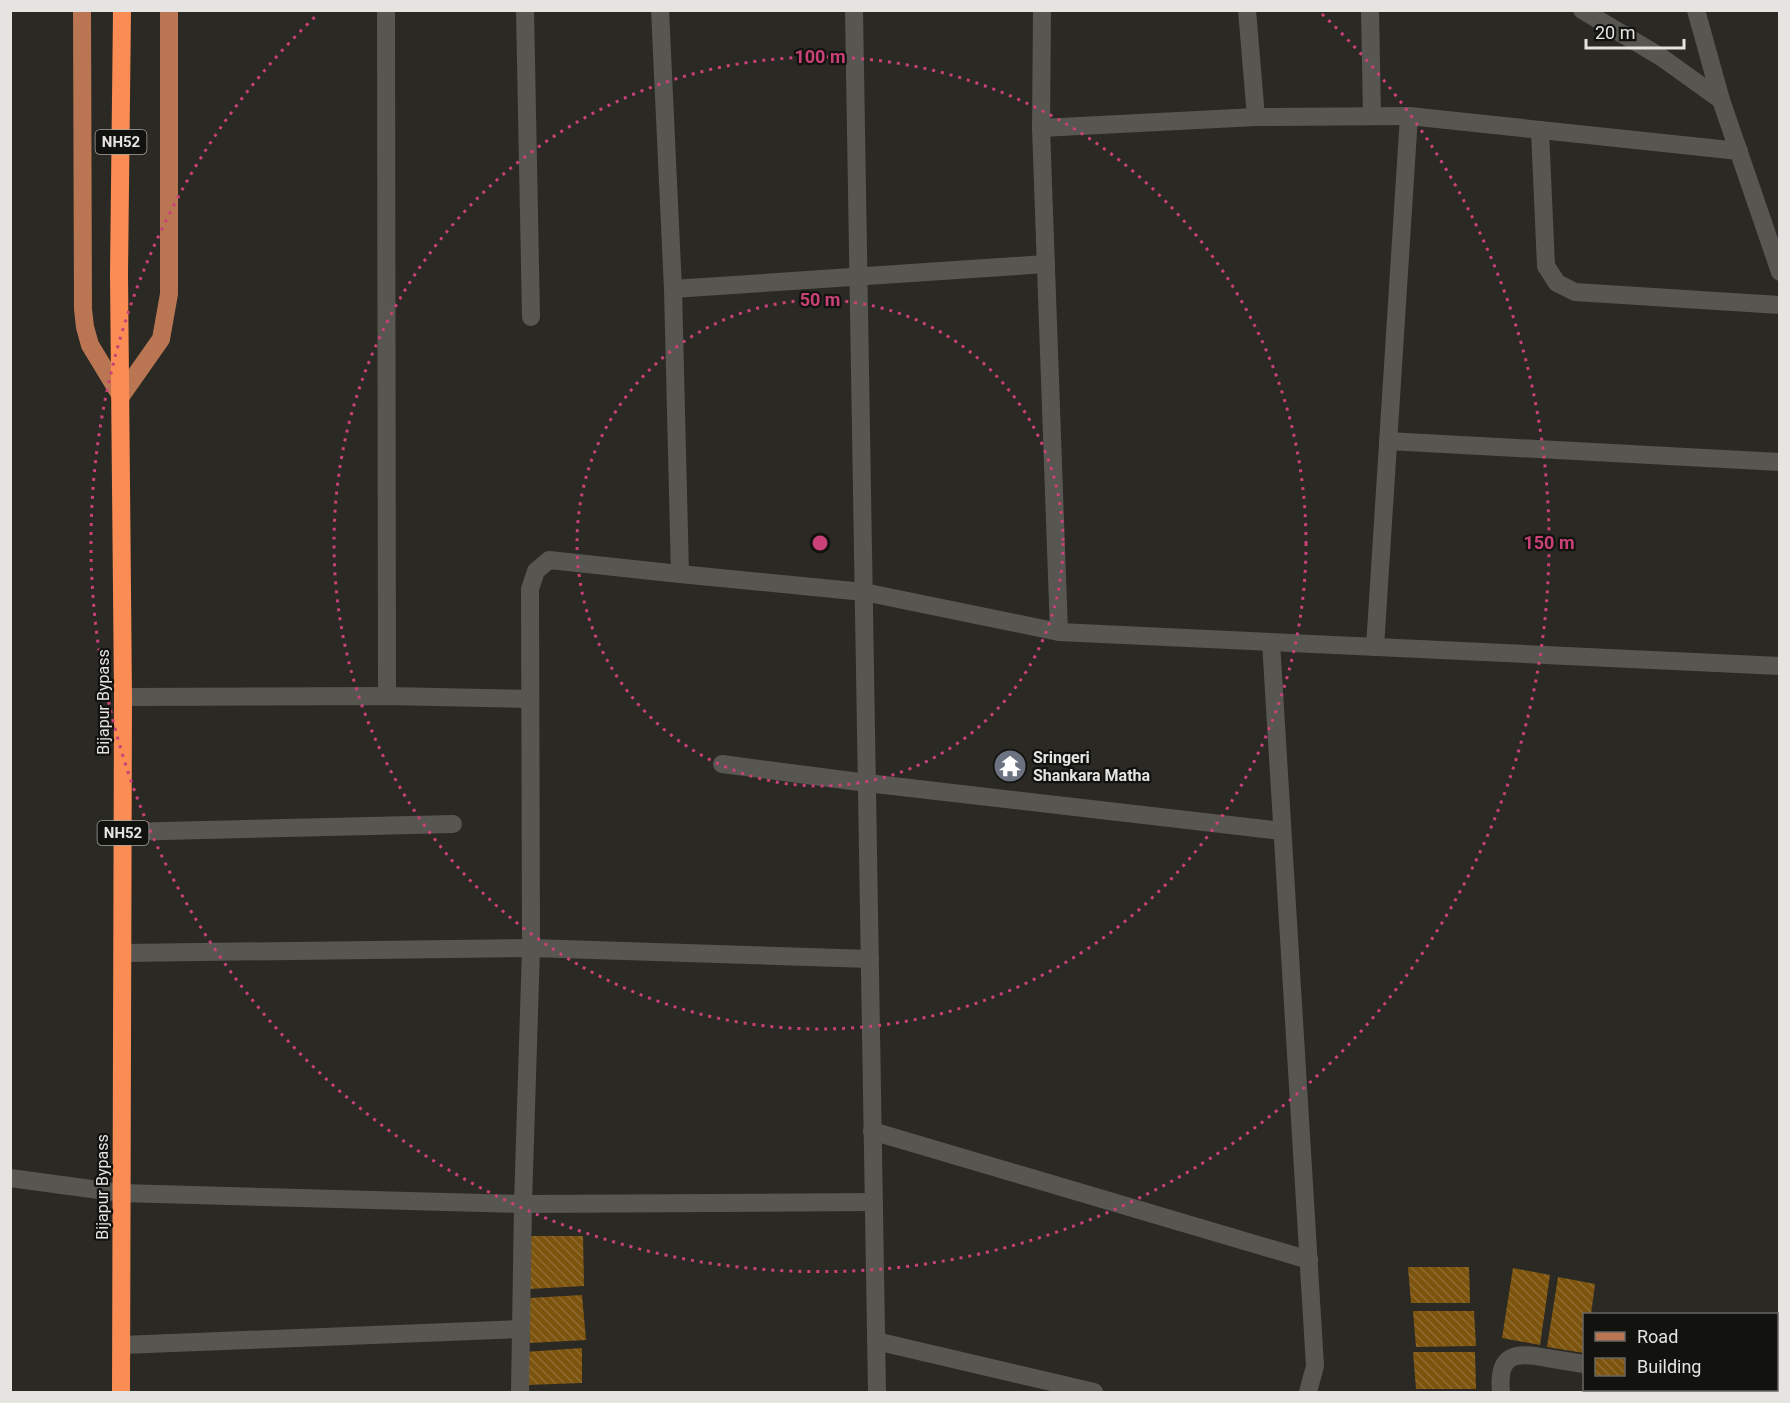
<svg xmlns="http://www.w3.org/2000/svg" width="1790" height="1403" font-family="Roboto,sans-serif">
<defs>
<pattern id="building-back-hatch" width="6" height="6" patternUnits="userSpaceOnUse" patternTransform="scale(1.5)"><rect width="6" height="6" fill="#7c540e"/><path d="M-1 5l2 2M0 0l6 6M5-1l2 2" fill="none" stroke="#8f6c31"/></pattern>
</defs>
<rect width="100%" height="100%" fill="#2b2924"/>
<g fill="url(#building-back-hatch)">
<path d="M 531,1236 L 583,1236 L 584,1286 L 529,1289 Z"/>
<path d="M 1408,1267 L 1469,1267 L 1470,1303 L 1411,1303 Z"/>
<path d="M 1513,1268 L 1550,1275 L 1540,1345 L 1502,1338 Z"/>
<path d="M 1558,1277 L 1595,1284 L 1591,1314 L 1584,1314 L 1584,1353 L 1547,1347 Z"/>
<path d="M 582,1295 L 586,1340 L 530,1343 L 530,1298 Z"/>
<path d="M 1413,1311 L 1474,1311 L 1476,1346 L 1416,1347 Z"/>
<path d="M 1779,1339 L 1780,1339 L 1780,1389 L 1776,1389 L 1776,1349 Z"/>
<path d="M 582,1348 L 582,1383 L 526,1385 L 525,1352 Z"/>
<path d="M 1413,1352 L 1475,1352 L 1476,1389 L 1416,1389 Z"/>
</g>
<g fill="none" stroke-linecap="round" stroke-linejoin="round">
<g stroke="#585651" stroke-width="18">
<path d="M 386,10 L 387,696"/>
<path d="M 525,10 L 531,317"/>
<path d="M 660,10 L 673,289 L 680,574 L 864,592 L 1059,632 L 1041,128 L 1042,10"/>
<path d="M 854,10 L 877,1392"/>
<path d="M 1247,10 L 1256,117"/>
<path d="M 1370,10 L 1372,116"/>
<path d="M 1582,10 L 1661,57 L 1721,100"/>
<path d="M 1696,10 L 1721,100 L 1780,272"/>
<path d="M 1041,128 L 1256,117 L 1409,116"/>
<path d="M 1540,130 L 1546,266 L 1557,283 L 1575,292 L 1780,305"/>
<path d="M 673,289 L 1046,264"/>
<path d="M 1388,441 L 1780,462"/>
<path d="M 680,574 L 549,560 L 536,571 L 530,589 L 531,948 L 523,1204 L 874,1202"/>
<path d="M 1059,632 L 1780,666"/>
<path d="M 1271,642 L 1315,1366 L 1308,1392"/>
<path d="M 1375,647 L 1409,116 L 1739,151"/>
<path d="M 123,697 L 387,696 L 530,699"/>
<path d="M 722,764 L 867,783 L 1282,831"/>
<path d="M 123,832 L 453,824"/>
<path d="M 123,953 L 531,948 L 870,959"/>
<path d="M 872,1131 L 1309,1260"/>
<path d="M 10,1178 L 121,1193 L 523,1204 L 520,1392"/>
<path d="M 876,1341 L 1094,1392"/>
<path d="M 122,1345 L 521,1329"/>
<path d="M 1716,1390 L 1729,1392"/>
<path d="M 1501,1392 C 1497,1353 1516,1352 1547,1358 C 1560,1360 1572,1362 1584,1364"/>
</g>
<path stroke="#ba7653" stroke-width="18" d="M 82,10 L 83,309 L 85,327 L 90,345 L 121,396 L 161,339 L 169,294 L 169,10"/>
<path stroke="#fb8c54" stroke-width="18" d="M 121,1392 L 123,697 L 119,274 L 122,10"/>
</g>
<g fill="none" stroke="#c94176" stroke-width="3" stroke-dasharray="3 6">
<circle cx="820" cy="543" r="243"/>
<circle cx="820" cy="543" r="486"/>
<path d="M1322 14A729 729 0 1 1 318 14"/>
</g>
<defs>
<g id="temple-disc" transform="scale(1.725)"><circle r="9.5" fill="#6b7280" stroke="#12120f"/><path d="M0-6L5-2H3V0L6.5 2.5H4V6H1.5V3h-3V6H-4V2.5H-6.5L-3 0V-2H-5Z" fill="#fff"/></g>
</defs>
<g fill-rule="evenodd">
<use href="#temple-disc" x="1010" y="766"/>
</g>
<g text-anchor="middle" stroke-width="4.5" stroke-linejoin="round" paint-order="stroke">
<g fill="#12120f" stroke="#a6a5a2" stroke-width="1.5">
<rect x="95.5" y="130" width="51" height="24" rx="4.5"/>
<rect x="97.5" y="821" width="51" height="24" rx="4.5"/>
</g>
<g font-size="15" font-weight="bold" fill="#e6e4e1">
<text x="121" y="147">NH52</text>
<text x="123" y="838">NH52</text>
</g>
<g font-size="16" fill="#e6e4e1" stroke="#12120f">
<text transform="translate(103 702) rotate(-90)" y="6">Bijapur Bypass</text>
<text transform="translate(102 1187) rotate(-90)" y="6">Bijapur Bypass</text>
</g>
<g font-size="16" font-weight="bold" fill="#e6e4e1" stroke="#12120f" text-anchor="start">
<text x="1033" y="763">Sringeri<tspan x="1033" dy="18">Shankara Matha</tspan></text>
</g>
</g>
<circle cx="820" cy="543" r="9" fill="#c94176" stroke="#12120f" stroke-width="3"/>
<g font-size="18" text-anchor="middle" font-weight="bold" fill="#c94176" stroke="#12120f" stroke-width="4.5" stroke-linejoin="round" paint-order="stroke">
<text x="820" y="63">100 m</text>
<text x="820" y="306">50 m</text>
<text x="1549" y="549">150 m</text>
</g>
<rect width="1790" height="1403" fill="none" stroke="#e6e4e1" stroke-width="24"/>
<rect x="1583" y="1313" width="195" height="78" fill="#12120f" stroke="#676663" stroke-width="1.5"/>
<rect x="1595" y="1332" width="30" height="9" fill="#ba7653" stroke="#676663" stroke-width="1.5"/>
<text x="1637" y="1343" font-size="18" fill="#e6e4e1">Road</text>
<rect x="1595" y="1358" width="30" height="18" fill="url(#building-back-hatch)" stroke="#676663" stroke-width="1.5"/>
<text x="1637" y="1373" font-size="18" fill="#e6e4e1">Building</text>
<path d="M1586 39v9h98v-9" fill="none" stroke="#e6e4e1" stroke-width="3"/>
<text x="1595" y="39" font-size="18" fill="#e6e4e1" stroke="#12120f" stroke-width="4.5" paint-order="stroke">20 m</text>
</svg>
